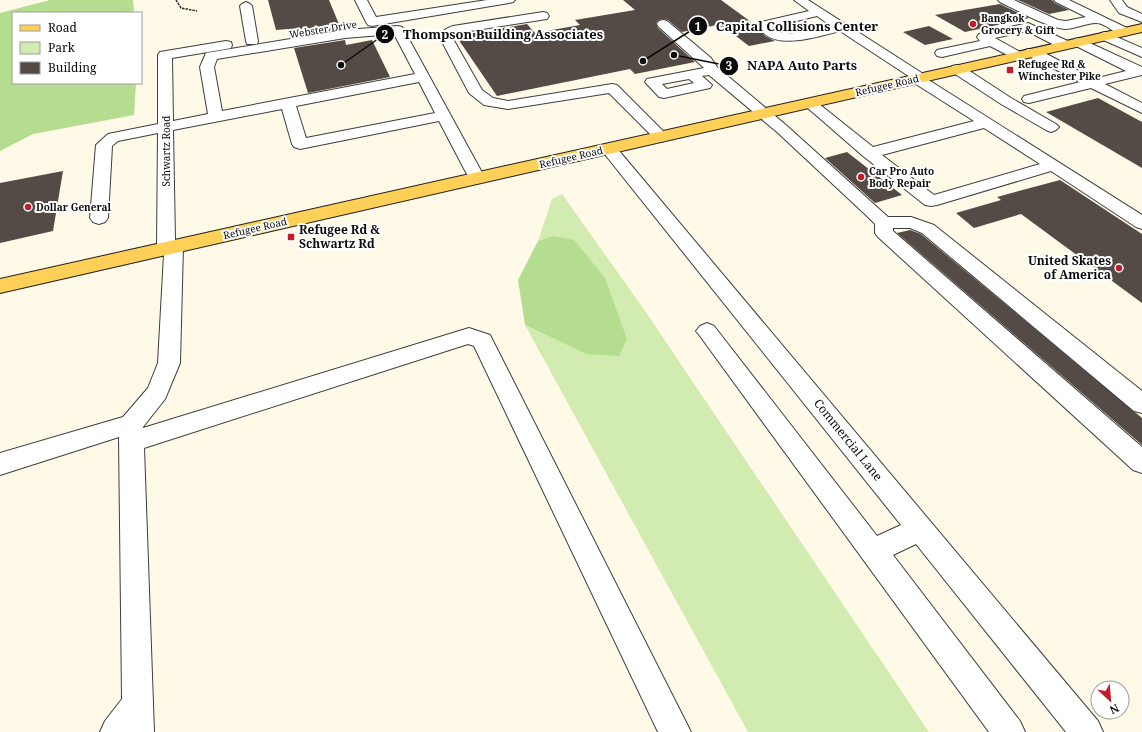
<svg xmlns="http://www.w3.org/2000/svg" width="1142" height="732" font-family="'Noto Serif',serif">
<rect width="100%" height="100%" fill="#fffae8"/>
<path fill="#d1ebb0" d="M 562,194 L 643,308 L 929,732 L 748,732 L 525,325 L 586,354 L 552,236 L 538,241 L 552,199 Z"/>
<g fill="#b5dd8f">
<path d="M 50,0 L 133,0 L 134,13 L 13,13 L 13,83 L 136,83 L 134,115 L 33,134 L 0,151 L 0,13 Z"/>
<path d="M 552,236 L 574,240 L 605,278 L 627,339 L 619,356 L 586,354 L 525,325 L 518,280 L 538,241 Z"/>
</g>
<g fill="#544b47">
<path d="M 268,0 L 329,0 L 341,29 L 291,37 L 288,29 L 276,30 Z"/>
<path d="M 623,0 L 721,0 L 758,27 L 765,36 L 775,41 L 749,46 L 724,27 L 720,27 L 717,25 L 682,32 L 668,20 L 663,19 L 659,20 L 656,23 L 658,28 L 695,62 L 635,74 L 630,69 L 497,96 L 456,36 L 527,24 L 535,33 L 580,25 L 575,20 L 635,10 Z"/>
<path d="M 1018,0 L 1052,0 L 1055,3 L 1069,10 L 1049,14 Z"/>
<path d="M 1000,4 L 1029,18 L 965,32 L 935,15 Z"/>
<path d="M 929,26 L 953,39 L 925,45 L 903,32 Z"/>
<path d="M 345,40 L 346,45 L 372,40 L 390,77 L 308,93 L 294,48 Z"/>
<path d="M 1098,98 L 1142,122 L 1142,168 L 1046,112 Z"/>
<path d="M 847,152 L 902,195 L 875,203 L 825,158 Z"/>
<path d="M 63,171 L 53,231 L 0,243 L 0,183 Z"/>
<path d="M 1060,180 L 1142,234 L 1142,303 L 1021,214 L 974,228 L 956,213 L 1001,200 L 997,197 Z"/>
<path d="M 910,230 L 921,234 L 1142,418 L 1142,445 L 897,233 Z"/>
</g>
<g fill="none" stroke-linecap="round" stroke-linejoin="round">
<g stroke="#3e3e3e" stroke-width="2">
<g id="minor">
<path d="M 355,0 L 367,0 L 376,17 L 487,0 L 515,0 L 513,2 L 509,3 L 372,26 L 368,25 L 366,22 Z"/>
<path d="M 794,0 L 808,0 L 925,75 L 927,79 L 1142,215 L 1142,229 L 1136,227 L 1051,171 L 937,205 L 931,206 L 925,205 L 863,156 L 802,103 L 804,100 L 809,99 L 814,100 L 873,147 L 974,121 L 911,81 L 910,77 L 840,31 C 820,36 784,48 766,35 C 763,33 761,28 759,25 L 761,22 L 809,11 ZM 817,16 L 831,26 C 818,29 783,40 772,27 ZM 984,128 L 1040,164 L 934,195 L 882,155 Z"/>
<path d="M 998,0 L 1014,0 L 1058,20 L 1066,21 L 1086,17 L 1056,2 L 1054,0 L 1069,0 L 1129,29 L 1131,32 L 1129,35 C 1116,38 1108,23 1096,23 C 1086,23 1075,29 1065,29 C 1047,28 1017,10 1000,2 Z"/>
<path d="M 1110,0 L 1122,0 L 1127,7 L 1142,14 L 1142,22 L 1119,13 Z"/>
<path d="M 246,2 L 250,4 L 252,6 L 258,41 L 257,44 L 247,44 L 246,41 L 240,6 L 242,4 Z"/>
<path d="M 543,12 L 547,13 L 549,16 L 547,19 L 457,33 L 452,37 L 482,90 L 493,98 L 508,101 L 612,84 L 617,85 L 669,137 L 666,140 L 661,142 L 656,140 L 609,93 L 508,109 L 484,105 L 469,93 L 439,36 C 442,31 447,28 453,26 Z"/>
<path d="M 663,20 L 667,21 L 711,58 L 717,67 L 787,126 L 888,217 L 911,217 L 934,225 L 1142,391 L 1142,413 L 1134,411 L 922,233 L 910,228 L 893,228 L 893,231 L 1142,447 L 1142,473 L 1133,470 L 878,237 L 875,233 L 875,224 L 867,216 L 777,132 L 709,75 L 702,76 L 712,85 L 710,88 L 664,98 L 659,97 L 645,82 L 647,79 L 704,68 L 659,27 L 657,24 L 659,21 ZM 689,79 L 694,83 L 667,89 L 662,84 Z"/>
<path d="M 1028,23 L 1070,42 L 1071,45 L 1070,48 L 1060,48 L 1027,31 L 995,38 L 1022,53 L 1024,56 L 1022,59 L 1017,60 L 990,46 L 942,57 L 937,56 L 935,53 L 937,50 L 980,41 L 977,37 L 979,34 Z"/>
<path d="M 398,26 L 402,27 L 404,30 L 485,178 L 483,182 L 477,183 L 471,182 L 439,121 L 300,149 L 294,147 L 292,144 L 282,109 L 173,130 L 175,240 L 181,242 L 183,246 L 180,363 L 165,399 L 143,427 L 143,428 L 469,328 L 490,335 L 691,732 L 658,732 L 474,346 L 468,344 L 144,448 L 154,732 L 100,732 L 105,721 L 122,699 L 119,437 L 0,475 L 0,453 L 123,417 L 148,388 L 158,363 L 164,254 L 159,252 L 157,248 L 158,133 L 118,141 L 112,146 L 108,218 L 105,222 L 99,224 L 93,222 L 90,218 L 96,145 L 108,134 L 158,124 L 158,55 L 160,52 L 226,41 L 231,42 L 232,45 L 231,48 L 226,49 L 172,58 L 173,121 L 208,114 L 200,67 L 206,53 L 345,30 ZM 394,34 L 415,74 L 222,111 L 214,67 L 217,59 L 345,38 ZM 419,82 L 435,113 L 306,138 L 296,106 Z"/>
<path d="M 1105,32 L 1142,48 L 1142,57 L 1101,39 L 1099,36 L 1101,33 Z"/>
<path d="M 1079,38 L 1142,67 L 1142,75 L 1105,84 L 1142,103 L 1142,113 L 1091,88 L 1029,103 L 1024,102 L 1022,99 L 1024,96 L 1080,82 L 1027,55 L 1025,52 L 1027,49 L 1037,49 L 1094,79 L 1126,71 L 1074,45 L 1073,42 L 1074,39 Z"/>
<path d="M 957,65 L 962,66 L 1011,98 L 1056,124 L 1059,127 L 1056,130 L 1051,132 L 1046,130 L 1001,104 L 952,72 L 950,69 L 952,66 Z"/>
<path d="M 609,144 L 615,146 L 1098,721 L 1103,732 L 1066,732 L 916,544 L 893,555 L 1020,721 L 1025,732 L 989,732 L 700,336 L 696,331 L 700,326 L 707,323 L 714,326 L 877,536 L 901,525 L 603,152 L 601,149 L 603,146 Z"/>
</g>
</g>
<g stroke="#1c1c1c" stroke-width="2">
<path id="major" d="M 1142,24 L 1142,32 L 0,293 L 0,279 Z"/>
</g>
<path stroke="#2d2d2d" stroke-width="1.5" stroke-dasharray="2.5 1" stroke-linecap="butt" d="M 176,0 L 181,8 L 197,11"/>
<use href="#minor" fill="#fff" fill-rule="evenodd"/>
<use href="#major" fill="#ffd058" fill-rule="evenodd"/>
</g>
<g fill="#c21c2a" stroke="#fff" stroke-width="1.5">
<circle cx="973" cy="24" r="4"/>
<rect x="1006" y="66" width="8" height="8" rx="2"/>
<circle cx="861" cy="177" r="4"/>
<circle cx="28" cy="207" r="4"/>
<rect x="287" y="233" width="8" height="8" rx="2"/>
<circle cx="1119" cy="268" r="4"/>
</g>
<g text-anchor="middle" stroke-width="4" stroke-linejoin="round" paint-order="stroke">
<g font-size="10" font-weight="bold" fill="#0b0b0b" stroke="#fff" text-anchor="start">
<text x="981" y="22">Bangkok<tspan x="981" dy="12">Grocery &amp; Gift</tspan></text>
<text x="1018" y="68">Refugee Rd &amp;<tspan x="1018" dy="12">Winchester Pike</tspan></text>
<text x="869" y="175">Car Pro Auto<tspan x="869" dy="12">Body Repair</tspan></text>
<text x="36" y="211">Dollar General</text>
</g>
<g font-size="10" fill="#0b0b0b" stroke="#fff">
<text transform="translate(323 29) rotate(-9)" y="4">Webster Drive</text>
<text transform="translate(887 85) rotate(-13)" y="4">Refugee Road</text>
<text transform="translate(166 151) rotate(-90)" y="4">Schwartz Road</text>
<text transform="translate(571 157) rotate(-13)" y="4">Refugee Road</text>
<text transform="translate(255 228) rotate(-13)" y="4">Refugee Road</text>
</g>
<g font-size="12" font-weight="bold" fill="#0b0b0b" stroke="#fff" text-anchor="start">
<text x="299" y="234">Refugee Rd &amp;<tspan x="299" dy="14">Schwartz Rd</tspan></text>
<text x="1111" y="265" text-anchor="end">United Skates<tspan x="1111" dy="14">of America</tspan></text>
</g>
<g font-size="12" fill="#0b0b0b" stroke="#fff">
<text transform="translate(848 440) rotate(51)" y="4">Commercial Lane</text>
</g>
</g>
<path fill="none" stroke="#0b0b0b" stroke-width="1.5" d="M643 61L698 26M341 65L385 34M674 55L729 66"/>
<g fill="#0b0b0b" stroke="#fff" stroke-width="1.5">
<circle cx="643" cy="61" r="4"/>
<circle cx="341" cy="65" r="4"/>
<circle cx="674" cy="55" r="4"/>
<circle cx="698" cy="26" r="10"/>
<circle cx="385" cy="34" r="10"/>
<circle cx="729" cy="66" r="10"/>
</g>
<g font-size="12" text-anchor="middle" font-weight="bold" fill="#fff">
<text x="698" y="31">1</text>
<text x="385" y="39">2</text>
<text x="729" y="70">3</text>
</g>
<g font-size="13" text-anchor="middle" font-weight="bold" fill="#0b0b0b" stroke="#fff" stroke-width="4" stroke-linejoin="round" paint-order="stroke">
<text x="797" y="31">Capital Collisions Center</text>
<text x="503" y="39">Thompson Building Associates</text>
<text x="802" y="70">NAPA Auto Parts</text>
</g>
<rect x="12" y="12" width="130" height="72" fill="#ffffff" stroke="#9d9d9d"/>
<rect x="20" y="25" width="20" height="6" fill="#ffd058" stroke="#9d9d9d"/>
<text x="48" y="32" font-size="12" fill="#0b0b0b">Road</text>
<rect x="20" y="42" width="20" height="12" fill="#d1ebb0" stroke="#9d9d9d"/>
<text x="48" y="52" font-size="12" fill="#0b0b0b">Park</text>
<rect x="20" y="62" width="20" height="12" fill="#544b47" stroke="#9d9d9d"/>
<text x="48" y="72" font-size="12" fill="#0b0b0b">Building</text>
<g transform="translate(1110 700) rotate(154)"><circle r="19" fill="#ffffff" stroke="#9d9d9d"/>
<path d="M0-3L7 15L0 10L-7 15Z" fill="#c21c2a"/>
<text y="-6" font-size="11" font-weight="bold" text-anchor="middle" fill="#0b0b0b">N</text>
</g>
</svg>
